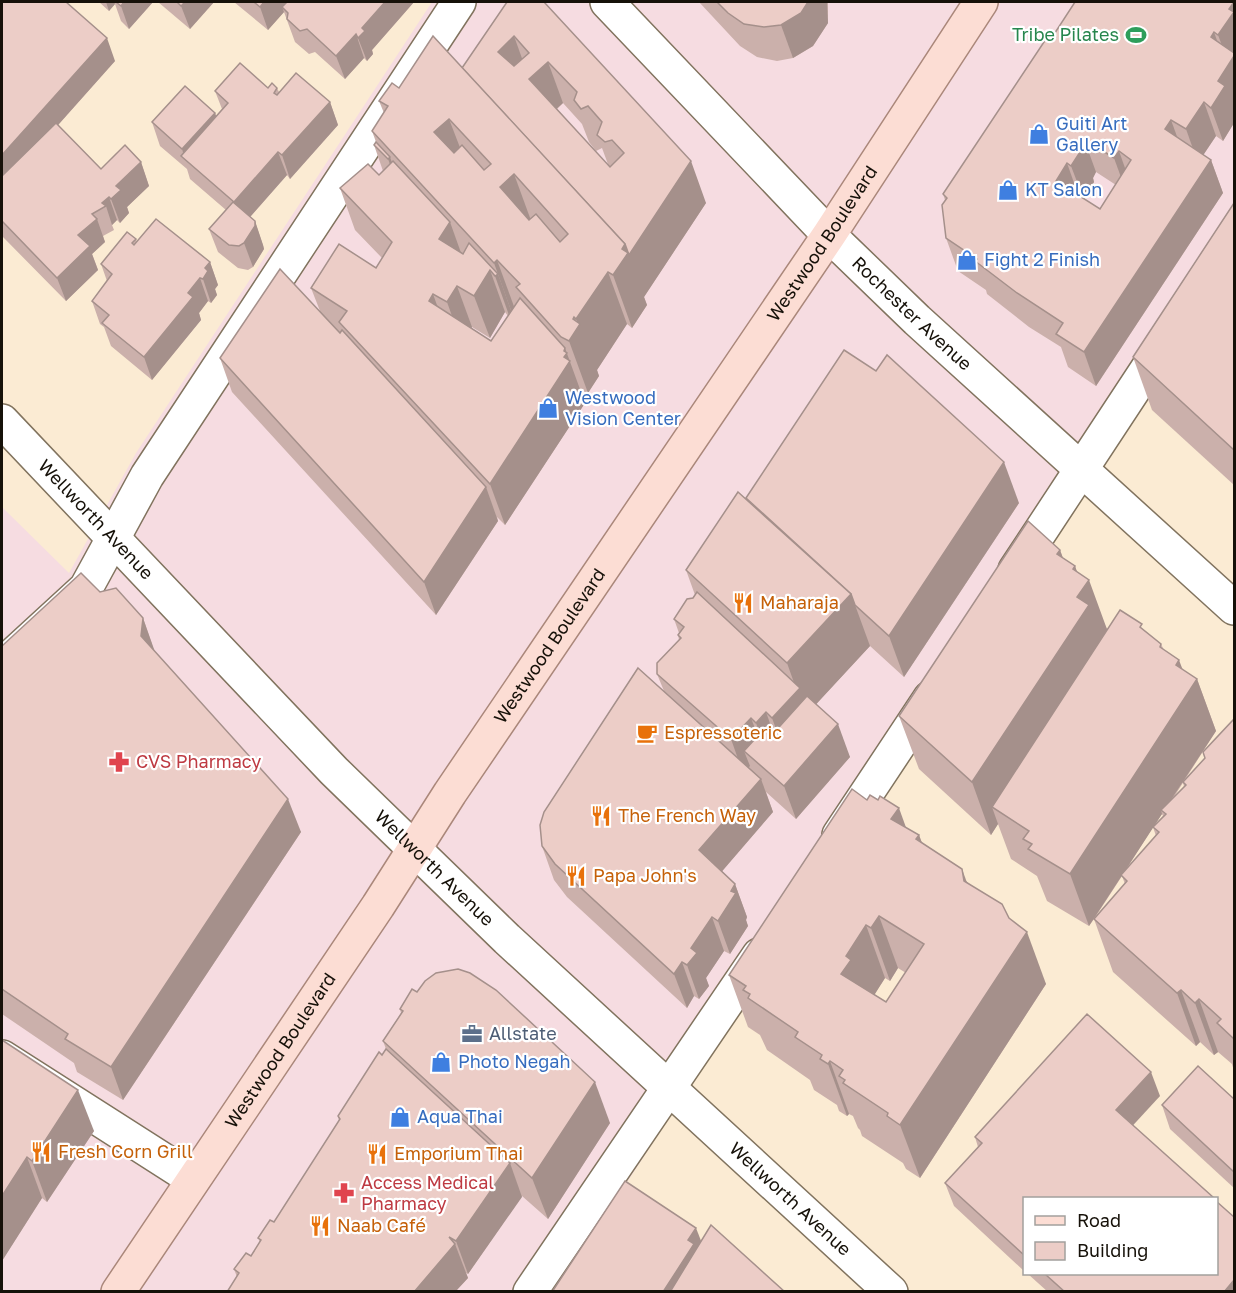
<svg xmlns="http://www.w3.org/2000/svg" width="1236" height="1293" font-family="'Golos Text',sans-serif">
<rect width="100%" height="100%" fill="#fbebd3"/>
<path fill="#f6dce1" d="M 432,2 L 1234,2 L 1234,253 L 556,1291 L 2,1291 L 2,507 L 69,573 L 136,453 Z"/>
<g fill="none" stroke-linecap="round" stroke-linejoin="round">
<g stroke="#81735e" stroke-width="36">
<g id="minor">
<path id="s1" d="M 607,2 L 829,235 L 917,320 L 1234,608"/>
<path id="s2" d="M 2,421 L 334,771 L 507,939 L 891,1292"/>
<path d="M 1015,570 L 1165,342"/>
<path d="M 2,665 L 86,588 L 147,476 L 459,2"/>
<path d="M 839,835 L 930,698"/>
<path d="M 2,1057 L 193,1179"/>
<path d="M 530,1292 L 759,955"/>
</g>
</g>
<g stroke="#aa877a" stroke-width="36">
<g id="major">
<path id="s3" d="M 118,1292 L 378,906 L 450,793 L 829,235 L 981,2"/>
</g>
</g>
<use href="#minor" stroke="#fff" stroke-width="33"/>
<use href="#major" stroke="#fcddd4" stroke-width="33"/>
</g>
<g fill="#cbb0ab" fill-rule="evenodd">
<path d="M 2,2 L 115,61 L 58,125 L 101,169 L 141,162 L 149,186 L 127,207 L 129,213 L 120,223 L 117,220 L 112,225 L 114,230 L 103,236 L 105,242 L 92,254 L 98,270 L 66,301 L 2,236 Z"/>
<path d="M 99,2 L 153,2 L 129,29 L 121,21 L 115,4 L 109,11 Z"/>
<path d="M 158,2 L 214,2 L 190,29 Z"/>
<path d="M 234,2 L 414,2 L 372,50 L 373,54 L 367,61 L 364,58 L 345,79 L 315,52 L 309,54 L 295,42 L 284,12 L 268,30 Z"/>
<path d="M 507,2 L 706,203 L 644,297 L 647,305 L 632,328 L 627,324 L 597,370 L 599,376 L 588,393 L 580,390 L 585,403 L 505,525 L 497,517 L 498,521 L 436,615 L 232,392 L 220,358 L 320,311 L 311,288 L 376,268 L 382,258 L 355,230 L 340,188 L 379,175 L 383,171 L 374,145 L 376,142 L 372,131 L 384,113 L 379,101 L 399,88 L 462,68 ZM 563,103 L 582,124 L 589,142 L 596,151 L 602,148 L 609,167 L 557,109 ZM 505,312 L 508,316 L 491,341 L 471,328 L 472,327 L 490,338 Z"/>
<path d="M 699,2 L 833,2 L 828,3 L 828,23 L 813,46 L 793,58 L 777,61 L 757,57 L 740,46 Z"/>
<path d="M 1234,2 L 1233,110 L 1234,114 L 1234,123 L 1223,141 L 1216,136 L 1203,155 L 1211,160 L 1223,193 L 1096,386 L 1068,367 L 1061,347 L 1029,327 L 987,294 L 986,290 L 958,271 L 946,238 L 945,200 L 943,194 L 1049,42 ZM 1096,172 L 1116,185 L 1100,209 L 1084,199 L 1094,182 L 1093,178 Z"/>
<path d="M 268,88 L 277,88 L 279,92 L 330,102 L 338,125 L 290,179 L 287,175 L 250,217 L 255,221 L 263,245 L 264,249 L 253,267 L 248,270 L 238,268 L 218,252 L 209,229 L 226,210 L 190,179 L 187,169 L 160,146 L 152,122 L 215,113 L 216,116 L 222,109 L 215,91 Z"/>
<path d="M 1234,203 L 1234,485 L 1152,410 L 1133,357 Z"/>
<path d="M 136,239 L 137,242 L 210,262 L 218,285 L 215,289 L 217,295 L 211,303 L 208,301 L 199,313 L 201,320 L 152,380 L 111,346 L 104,327 L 100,324 L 92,301 L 107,281 L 101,264 Z"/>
<path d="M 746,498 L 1019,503 L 904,677 L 870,646 L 816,704 L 850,757 L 796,819 L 766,792 L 773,812 L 722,871 L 735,884 L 747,917 L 746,920 L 748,926 L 730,954 L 724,951 L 706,978 L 709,986 L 699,999 L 694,996 L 687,1008 L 567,897 L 554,880 L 542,846 L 664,691 L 657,674 L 679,640 L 678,635 L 679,633 L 674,619 L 695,595 L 686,570 Z"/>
<path d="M 1060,550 L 1063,558 L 1075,566 L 1077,572 L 1107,629 L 1144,631 L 1161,644 L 1164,650 L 1183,670 L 1197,679 L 1216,731 L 1172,800 L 1184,787 L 1183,782 L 1205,758 L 1234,719 L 1234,1071 L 1232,1064 L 1218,1052 L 1214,1055 L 1200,1042 L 1196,1046 L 1113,972 L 1094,919 L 1089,926 L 1047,901 L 1037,876 L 1011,859 L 998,824 L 991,835 L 919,769 L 899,716 ZM 1162,814 L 1163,816 L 1154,826 L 1161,815 ZM 1153,827 L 1156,836 L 1124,873 ZM 1122,876 L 1125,884 L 1094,919 Z"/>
<path d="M 100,592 L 143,618 L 155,653 L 301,832 L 123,1100 L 77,1072 L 74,1063 L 2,1014 L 2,646 Z"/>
<path d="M 905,827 L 919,835 L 922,843 L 1009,918 L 1046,984 L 920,1178 L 906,1169 L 903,1163 L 862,1136 L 860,1130 L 858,1128 L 853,1116 L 849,1114 L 847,1116 L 839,1111 L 837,1105 L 814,1090 L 810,1080 L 767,1050 L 760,1035 L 748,1027 L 729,975 ZM 898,968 L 906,973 L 886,1002 L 874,995 L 885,978 L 890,981 Z"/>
<path d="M 400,1009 L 610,1123 L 548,1219 L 522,1196 L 468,1274 L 466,1273 L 468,1278 L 455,1292 L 227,1292 L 237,1277 L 234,1269 L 251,1256 L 260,1242 L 258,1238 L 274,1222 L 339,1121 L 338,1116 L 382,1055 L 386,1049 L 383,1041 L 401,1013 Z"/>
<path d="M 2,1040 L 94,1131 L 47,1202 L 42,1198 L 2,1261 Z"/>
<path d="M 1160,1096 L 1024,1198 L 1024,1271 L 954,1206 L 945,1183 L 978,1147 L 975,1137 Z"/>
<path d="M 1234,1099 L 1234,1188 L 1170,1129 L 1162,1105 Z"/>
<path d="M 1028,1274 L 1216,1274 L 1234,1292 L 1048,1292 Z"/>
</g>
<g fill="#a5908b">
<path d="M 106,2 L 114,2 L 115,4 L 109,11 Z"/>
<path d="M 124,2 L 153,2 L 129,29 L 121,6 Z"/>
<path d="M 185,2 L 214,2 L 190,29 L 181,6 Z"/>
<path d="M 264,2 L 293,2 L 282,7 L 284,12 L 268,30 L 260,7 Z"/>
<path d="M 385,2 L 414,2 L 372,50 L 373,54 L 367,61 L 358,38 L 362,28 Z"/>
<path d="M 808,2 L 827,2 L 828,23 L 813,46 L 793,58 L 781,25 Z"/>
<path d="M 1234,2 L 1234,108 L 1233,110 L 1234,114 L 1234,123 L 1223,141 L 1211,108 L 1218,81 L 1229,64 L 1218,35 L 1229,9 Z"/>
<path d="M 1214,32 L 1226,66 L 1211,37 Z"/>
<path d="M 356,34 L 364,58 L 345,79 L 336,56 Z"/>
<path d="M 514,36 L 529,78 L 514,93 L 498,52 Z"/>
<path d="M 107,38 L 115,61 L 2,188 L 2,155 Z"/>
<path d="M 548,62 L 563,103 L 544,120 L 529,79 Z"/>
<path d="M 330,102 L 338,125 L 290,179 L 282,155 Z"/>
<path d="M 1204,102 L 1216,136 L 1198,163 L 1186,129 Z"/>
<path d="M 215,113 L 223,136 L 185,159 L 182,149 Z"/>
<path d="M 449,119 L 469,171 L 434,132 Z"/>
<path d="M 1171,120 L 1183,153 L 1165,129 Z"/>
<path d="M 1084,139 L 1096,172 L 1093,178 L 1094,182 L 1084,200 L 1071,166 L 1079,147 Z"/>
<path d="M 1119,151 L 1131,185 L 1126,191 L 1114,158 Z"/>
<path d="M 278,152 L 287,175 L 243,225 L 234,202 Z"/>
<path d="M 390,157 L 405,199 L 403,200 L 388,159 Z"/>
<path d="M 1211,160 L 1223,193 L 1096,386 L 1084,352 Z"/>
<path d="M 691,161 L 706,203 L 644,297 L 647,305 L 632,328 L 613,275 L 622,249 L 625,244 Z"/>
<path d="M 141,162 L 149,186 L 127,207 L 129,213 L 120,223 L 111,199 L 116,186 Z"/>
<path d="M 1067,163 L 1079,197 L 1056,181 Z"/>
<path d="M 514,174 L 533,226 L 500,187 Z"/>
<path d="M 109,197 L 117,220 L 112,225 L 106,206 L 102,203 Z"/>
<path d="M 97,219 L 105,242 L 92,254 L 98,270 L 66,301 L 57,278 L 78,235 Z"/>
<path d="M 255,221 L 263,245 L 264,249 L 253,267 L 244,243 Z"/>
<path d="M 450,222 L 465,264 L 439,239 Z"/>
<path d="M 497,260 L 516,312 L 513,316 L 494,263 Z"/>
<path d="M 210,262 L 218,285 L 215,289 L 217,295 L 211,303 L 203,279 L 205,268 Z"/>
<path d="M 490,270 L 505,312 L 490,338 L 474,296 Z"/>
<path d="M 608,272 L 627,324 L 597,370 L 599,376 L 588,393 L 569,341 L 573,319 L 574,317 L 578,327 L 579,326 L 576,319 Z"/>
<path d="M 498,274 L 513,316 L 510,318 L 495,276 Z"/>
<path d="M 200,278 L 208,301 L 199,313 L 201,320 L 152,380 L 144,357 L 188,293 Z"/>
<path d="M 457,286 L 472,327 L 462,344 L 447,302 Z"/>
<path d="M 433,294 L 448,336 L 429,301 Z"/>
<path d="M 565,348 L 585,403 L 505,525 L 490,484 L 564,357 L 564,351 Z"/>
<path d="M 1004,462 L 1019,503 L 904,677 L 889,636 Z"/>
<path d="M 486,487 L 498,521 L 436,615 L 424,582 Z"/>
<path d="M 1060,550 L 1079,603 L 1057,554 Z"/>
<path d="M 1075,566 L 1083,589 L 1089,580 L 1108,632 L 992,807 L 998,824 L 991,835 L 972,782 L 1077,597 L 1073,569 Z"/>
<path d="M 851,594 L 870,646 L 809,712 L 784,751 L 772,718 L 797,691 L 787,663 Z"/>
<path d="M 143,618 L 155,652 L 153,670 L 141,636 Z"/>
<path d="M 1179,660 L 1190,689 L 1197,679 L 1216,731 L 1163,812 L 1161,810 L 1162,814 L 1089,926 L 1070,874 L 1176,665 Z"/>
<path d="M 766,712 L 778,746 L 768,757 L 756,723 Z"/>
<path d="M 751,718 L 764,752 L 744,751 L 750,766 L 743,773 L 731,739 Z"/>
<path d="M 838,724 L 850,757 L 796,819 L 784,786 Z"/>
<path d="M 761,779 L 773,812 L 712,883 L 699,850 Z"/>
<path d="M 288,799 L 301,832 L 123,1100 L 111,1067 Z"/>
<path d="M 899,808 L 918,861 L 891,819 Z"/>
<path d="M 919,835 L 938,887 L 916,839 Z"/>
<path d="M 962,869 L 981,921 L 964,881 Z"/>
<path d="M 735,884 L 747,917 L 746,920 L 748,926 L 730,954 L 718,921 Z"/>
<path d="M 879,916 L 898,968 L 890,981 L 871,928 Z"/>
<path d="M 712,917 L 724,951 L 706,978 L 709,986 L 699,999 L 687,965 L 691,948 Z"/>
<path d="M 866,925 L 885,978 L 868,1005 L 841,974 L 846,956 Z"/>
<path d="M 1027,932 L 1046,984 L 920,1178 L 900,1125 Z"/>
<path d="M 682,962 L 694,996 L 687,1008 L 674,974 Z"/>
<path d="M 1181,990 L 1200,1042 L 1196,1046 L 1177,993 Z"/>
<path d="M 1199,999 L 1218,1052 L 1214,1055 L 1195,1003 Z"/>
<path d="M 830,1061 L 849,1114 L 847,1116 L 828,1064 Z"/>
<path d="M 1151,1072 L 1160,1096 L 1125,1134 L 1116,1110 Z"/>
<path d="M 595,1082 L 610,1123 L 548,1219 L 532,1178 Z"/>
<path d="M 78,1090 L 94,1131 L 47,1202 L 32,1161 Z"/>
<path d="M 27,1157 L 42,1198 L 2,1261 L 2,1196 Z"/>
<path d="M 510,1163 L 522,1197 L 468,1274 L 456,1241 Z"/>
<path d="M 696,1228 L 705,1251 L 687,1292 L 663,1292 L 688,1240 Z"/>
<path d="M 455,1244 L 468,1278 L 455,1292 L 414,1292 Z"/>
<path d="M 1234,1280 L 1234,1292 L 1224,1292 Z"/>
</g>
<g fill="#eccdc7" stroke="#a5908b" stroke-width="1.5" fill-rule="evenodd">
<path d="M 2,2 L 66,2 L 107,38 L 2,155 Z"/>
<path d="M 116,2 L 124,2 L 121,6 Z"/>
<path d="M 177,2 L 185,2 L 181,6 Z"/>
<path d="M 254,2 L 264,2 L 260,7 Z"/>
<path d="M 287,2 L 385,2 L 362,28 L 365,31 L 358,38 L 356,34 L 336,56 L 307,29 L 300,31 L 287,19 L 288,13 L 282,7 Z"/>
<path d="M 507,2 L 544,2 L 691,161 L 629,255 L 625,244 L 462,68 ZM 514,36 L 529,53 L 514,66 L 498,52 ZM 548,62 L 577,92 L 574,100 L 581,109 L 588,106 L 602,122 L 597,135 L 605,142 L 612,140 L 624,153 L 610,167 L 529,79 Z"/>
<path d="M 717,2 L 808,2 L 801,13 L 781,25 L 764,27 L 744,24 L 728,13 Z"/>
<path d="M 1075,2 L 1234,2 L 1229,9 L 1234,12 L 1218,35 L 1214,32 L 1211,37 L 1234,53 L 1234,56 L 1218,81 L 1225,86 L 1211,108 L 1204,102 L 1186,129 L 1171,120 L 1165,129 L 1211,160 L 1084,352 L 1056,334 L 1063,323 L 1017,293 L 975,261 L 977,259 L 946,238 L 942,205 L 947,198 L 943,194 L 1046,39 L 1049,42 ZM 1084,139 L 1114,158 L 1119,151 L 1131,160 L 1100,209 L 1056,181 L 1067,163 L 1071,166 L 1082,149 L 1079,147 Z"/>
<path d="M 433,36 L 625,244 L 622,249 L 628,253 L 613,275 L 608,272 L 576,319 L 574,317 L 573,319 L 580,324 L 569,341 L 561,337 L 516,287 L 520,284 L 497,260 L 494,263 L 372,131 L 388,106 L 379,101 L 392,83 L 399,88 ZM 449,119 L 491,164 L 484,170 L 462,145 L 454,153 L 434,132 ZM 514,174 L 568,234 L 560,242 L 536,214 L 529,220 L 500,187 Z"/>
<path d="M 240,63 L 268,88 L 272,83 L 277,88 L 274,93 L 277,95 L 296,73 L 330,102 L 282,155 L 278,152 L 234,202 L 181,156 L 228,103 L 215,91 Z"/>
<path d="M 185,86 L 215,113 L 182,149 L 152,122 Z"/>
<path d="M 56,123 L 101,169 L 125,145 L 141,162 L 116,186 L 121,190 L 111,199 L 109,197 L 102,203 L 106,206 L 92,214 L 97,219 L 78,235 L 90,246 L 57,278 L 2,221 L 2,176 Z"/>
<path d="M 376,142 L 390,157 L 388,159 L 374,145 Z"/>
<path d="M 393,161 L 450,222 L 439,239 L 463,254 L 469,243 L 498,274 L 495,276 L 490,270 L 474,296 L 457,286 L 447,302 L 433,294 L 429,301 L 491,341 L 520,298 L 565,348 L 564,351 L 567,353 L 564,357 L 570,361 L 490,484 L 339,322 L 347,311 L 311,288 L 339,244 L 376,268 L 392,242 L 340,188 L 368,164 L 379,175 Z"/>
<path d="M 233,202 L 255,221 L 255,226 L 244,243 L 239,246 L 229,245 L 209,229 Z"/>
<path d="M 1234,203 L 1234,450 L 1133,357 Z"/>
<path d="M 156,219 L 210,262 L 205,268 L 208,271 L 203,279 L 200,278 L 188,293 L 193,297 L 144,357 L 102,323 L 109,315 L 92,301 L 112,274 L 101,264 L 127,232 L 136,239 L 132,243 L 134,245 Z"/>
<path d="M 280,269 L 340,333 L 342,330 L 486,487 L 424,582 L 220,358 Z"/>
<path d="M 844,350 L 876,371 L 887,355 L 1004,462 L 889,636 L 855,605 L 851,594 L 746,498 Z"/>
<path d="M 738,492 L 851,594 L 787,663 L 686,570 Z"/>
<path d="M 1028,521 L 1060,550 L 1057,554 L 1075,566 L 1073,569 L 1089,580 L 1077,597 L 1089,605 L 972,782 L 899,716 Z"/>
<path d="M 81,573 L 100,592 L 116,588 L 143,618 L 141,636 L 288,799 L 111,1067 L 65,1039 L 68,1034 L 2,989 L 2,646 Z"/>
<path d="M 697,592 L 800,688 L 772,718 L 766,712 L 756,723 L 751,718 L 731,739 L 657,674 L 657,663 L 681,638 L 678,635 L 684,627 L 674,619 L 687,599 L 693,598 Z"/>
<path d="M 1120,610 L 1142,624 L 1140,627 L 1161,644 L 1160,647 L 1179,660 L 1176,665 L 1197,679 L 1070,874 L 1028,849 L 1032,844 L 1023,839 L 1029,831 L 992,807 Z"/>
<path d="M 638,668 L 761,779 L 699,850 L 735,884 L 731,891 L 736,893 L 718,921 L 712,917 L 691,948 L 697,953 L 687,965 L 682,962 L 674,974 L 555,864 L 542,846 L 540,825 L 544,812 Z"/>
<path d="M 807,696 L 838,724 L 784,786 L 744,751 L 765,728 L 772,735 Z"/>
<path d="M 1234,719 L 1234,1039 L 1217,1023 L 1221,1019 L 1199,999 L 1195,1003 L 1181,990 L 1177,993 L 1094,919 L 1127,881 L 1121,875 L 1159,832 L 1153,827 L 1166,814 L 1161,810 L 1186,785 L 1183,782 L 1205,758 L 1203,752 Z"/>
<path d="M 852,789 L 867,800 L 870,795 L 878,800 L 880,796 L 899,808 L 891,819 L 919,835 L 916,839 L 962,869 L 964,881 L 1002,904 L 1009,918 L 1027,932 L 900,1125 L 887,1116 L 888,1113 L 843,1083 L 845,1080 L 839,1076 L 843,1070 L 830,1061 L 828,1064 L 820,1059 L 822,1055 L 795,1037 L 798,1032 L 748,998 L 750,994 L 743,990 L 746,986 L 729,975 ZM 879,916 L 924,944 L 886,1002 L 841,974 L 851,960 L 846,956 L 866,925 L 871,928 Z"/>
<path d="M 458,969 L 470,973 L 496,990 L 595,1082 L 532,1178 L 383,1041 L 403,1011 L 400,1009 L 412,989 L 417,992 L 425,981 L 436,973 Z"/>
<path d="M 1087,1014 L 1151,1072 L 1116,1110 L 1214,1198 L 1024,1198 L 1024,1255 L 945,1183 L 982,1143 L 975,1137 Z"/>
<path d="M 2,1040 L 78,1090 L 32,1161 L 27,1157 L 2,1196 Z"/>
<path d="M 386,1049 L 510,1163 L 456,1241 L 449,1237 L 455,1244 L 414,1292 L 227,1292 L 239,1273 L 234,1269 L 246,1253 L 251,1256 L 261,1240 L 258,1238 L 270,1220 L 274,1222 L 340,1119 L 338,1116 L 379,1052 L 382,1055 Z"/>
<path d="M 1198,1066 L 1234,1099 L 1234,1172 L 1162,1105 Z"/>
<path d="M 625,1181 L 696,1228 L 688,1240 L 694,1244 L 663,1292 L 552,1292 Z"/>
<path d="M 1216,1201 L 1234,1217 L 1234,1280 L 1224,1292 L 1065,1292 L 1045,1274 L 1216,1274 Z"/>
<path d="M 711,1225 L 785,1292 L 670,1292 Z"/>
</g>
<defs>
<g id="stadium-bare" transform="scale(1.62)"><path d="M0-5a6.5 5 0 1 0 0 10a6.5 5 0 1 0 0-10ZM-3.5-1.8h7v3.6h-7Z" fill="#2e9e5b" stroke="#fff" stroke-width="2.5" paint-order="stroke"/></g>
<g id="shop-bare" transform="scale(1.62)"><path d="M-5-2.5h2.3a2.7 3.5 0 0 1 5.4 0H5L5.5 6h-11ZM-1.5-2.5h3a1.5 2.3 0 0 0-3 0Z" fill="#3f7fe0" stroke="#fff" stroke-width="2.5" paint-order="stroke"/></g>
<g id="restaurant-bare" transform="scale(1.62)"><path d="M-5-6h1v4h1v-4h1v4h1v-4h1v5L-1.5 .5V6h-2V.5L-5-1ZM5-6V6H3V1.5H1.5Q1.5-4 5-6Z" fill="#e8710a" stroke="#fff" stroke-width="2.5" paint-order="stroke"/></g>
<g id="cafe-bare" transform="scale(1.62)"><path d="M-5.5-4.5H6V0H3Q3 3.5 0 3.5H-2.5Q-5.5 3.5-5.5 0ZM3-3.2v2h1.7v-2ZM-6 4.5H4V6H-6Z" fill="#e8710a" stroke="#fff" stroke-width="2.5" paint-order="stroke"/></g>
<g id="pharmacy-bare" transform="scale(1.62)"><path d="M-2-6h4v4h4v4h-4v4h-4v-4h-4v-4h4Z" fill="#e0444e" stroke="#fff" stroke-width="2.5" paint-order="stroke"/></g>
<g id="office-bare" transform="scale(1.62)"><path d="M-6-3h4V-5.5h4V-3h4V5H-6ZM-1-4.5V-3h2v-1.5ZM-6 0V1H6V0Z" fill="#5c6f8a" stroke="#fff" stroke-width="2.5" paint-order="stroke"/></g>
</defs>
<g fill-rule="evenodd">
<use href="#stadium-bare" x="1136" y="35"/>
<use href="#shop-bare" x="1039" y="134"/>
<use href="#shop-bare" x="1008" y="190"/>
<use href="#shop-bare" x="967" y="260"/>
<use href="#shop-bare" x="548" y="408"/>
<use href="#restaurant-bare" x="743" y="603"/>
<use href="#cafe-bare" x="647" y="733"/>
<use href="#pharmacy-bare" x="119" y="762"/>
<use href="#restaurant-bare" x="601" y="816"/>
<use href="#restaurant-bare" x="576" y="876"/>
<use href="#office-bare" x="472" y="1034"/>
<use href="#shop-bare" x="441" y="1062"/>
<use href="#shop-bare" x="400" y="1117"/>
<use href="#restaurant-bare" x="41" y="1152"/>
<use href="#restaurant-bare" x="377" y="1154"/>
<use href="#pharmacy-bare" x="344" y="1193"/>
<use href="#restaurant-bare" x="320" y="1226"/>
</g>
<g text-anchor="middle" stroke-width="4.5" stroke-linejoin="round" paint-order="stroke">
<g font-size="18" fill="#27864d" stroke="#fff" text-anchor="end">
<text x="1119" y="41">Tribe Pilates</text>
</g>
<g font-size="18" fill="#366cbe" stroke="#fff" text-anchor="start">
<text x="1056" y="130">Guiti Art<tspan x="1056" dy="21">Gallery</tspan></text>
<text x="1025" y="196">KT Salon</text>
<text x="984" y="266">Fight 2 Finish</text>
<text x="565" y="404">Westwood<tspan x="565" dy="21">Vision Center</tspan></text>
<text x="458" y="1068">Photo Negah</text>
<text x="417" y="1123">Aqua Thai</text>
</g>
<g font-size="18" fill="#161109" stroke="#fff">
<text dy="6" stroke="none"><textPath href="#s3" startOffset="1263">Westwood Boulevard</textPath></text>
<text dy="6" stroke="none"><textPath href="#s1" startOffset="436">Rochester Avenue</textPath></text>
<text dy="6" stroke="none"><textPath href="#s2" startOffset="136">Wellworth Avenue</textPath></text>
<text dy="6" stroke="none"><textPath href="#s3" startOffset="777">Westwood Boulevard</textPath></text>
<text dy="6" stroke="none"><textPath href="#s2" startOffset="622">Wellworth Avenue</textPath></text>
<text dy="6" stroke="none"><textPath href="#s3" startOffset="291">Westwood Boulevard</textPath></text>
<text dy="6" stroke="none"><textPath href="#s2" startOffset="1108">Wellworth Avenue</textPath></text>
</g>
<g font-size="18" fill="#c56008" stroke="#fff" text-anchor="start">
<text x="760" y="609">Maharaja</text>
<text x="664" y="739">Espressoteric</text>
<text x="618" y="822">The French Way</text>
<text x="593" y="882">Papa John's</text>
<text x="58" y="1158">Fresh Corn Grill</text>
<text x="394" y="1160">Emporium Thai</text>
<text x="337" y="1232">Naab Café</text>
</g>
<g font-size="18" fill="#be3a42" stroke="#fff" text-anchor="start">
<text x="136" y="768">CVS Pharmacy</text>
<text x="361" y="1189">Access Medical<tspan x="361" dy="21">Pharmacy</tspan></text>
</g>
<g font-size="18" fill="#4e5e75" stroke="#fff" text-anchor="start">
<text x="489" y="1040">Allstate</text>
</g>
</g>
<rect width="1236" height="1293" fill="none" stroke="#161109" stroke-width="6"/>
<rect x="1023" y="1197" width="195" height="78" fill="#ffffff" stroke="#a2a09d" stroke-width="1.5"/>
<rect x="1035" y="1216" width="30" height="9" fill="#fcddd4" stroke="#a2a09d" stroke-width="1.5"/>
<text x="1077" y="1227" font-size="18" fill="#161109">Road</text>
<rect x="1035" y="1242" width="30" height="18" fill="#eccdc7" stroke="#a2a09d" stroke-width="1.5"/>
<text x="1077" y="1257" font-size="18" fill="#161109">Building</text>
</svg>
